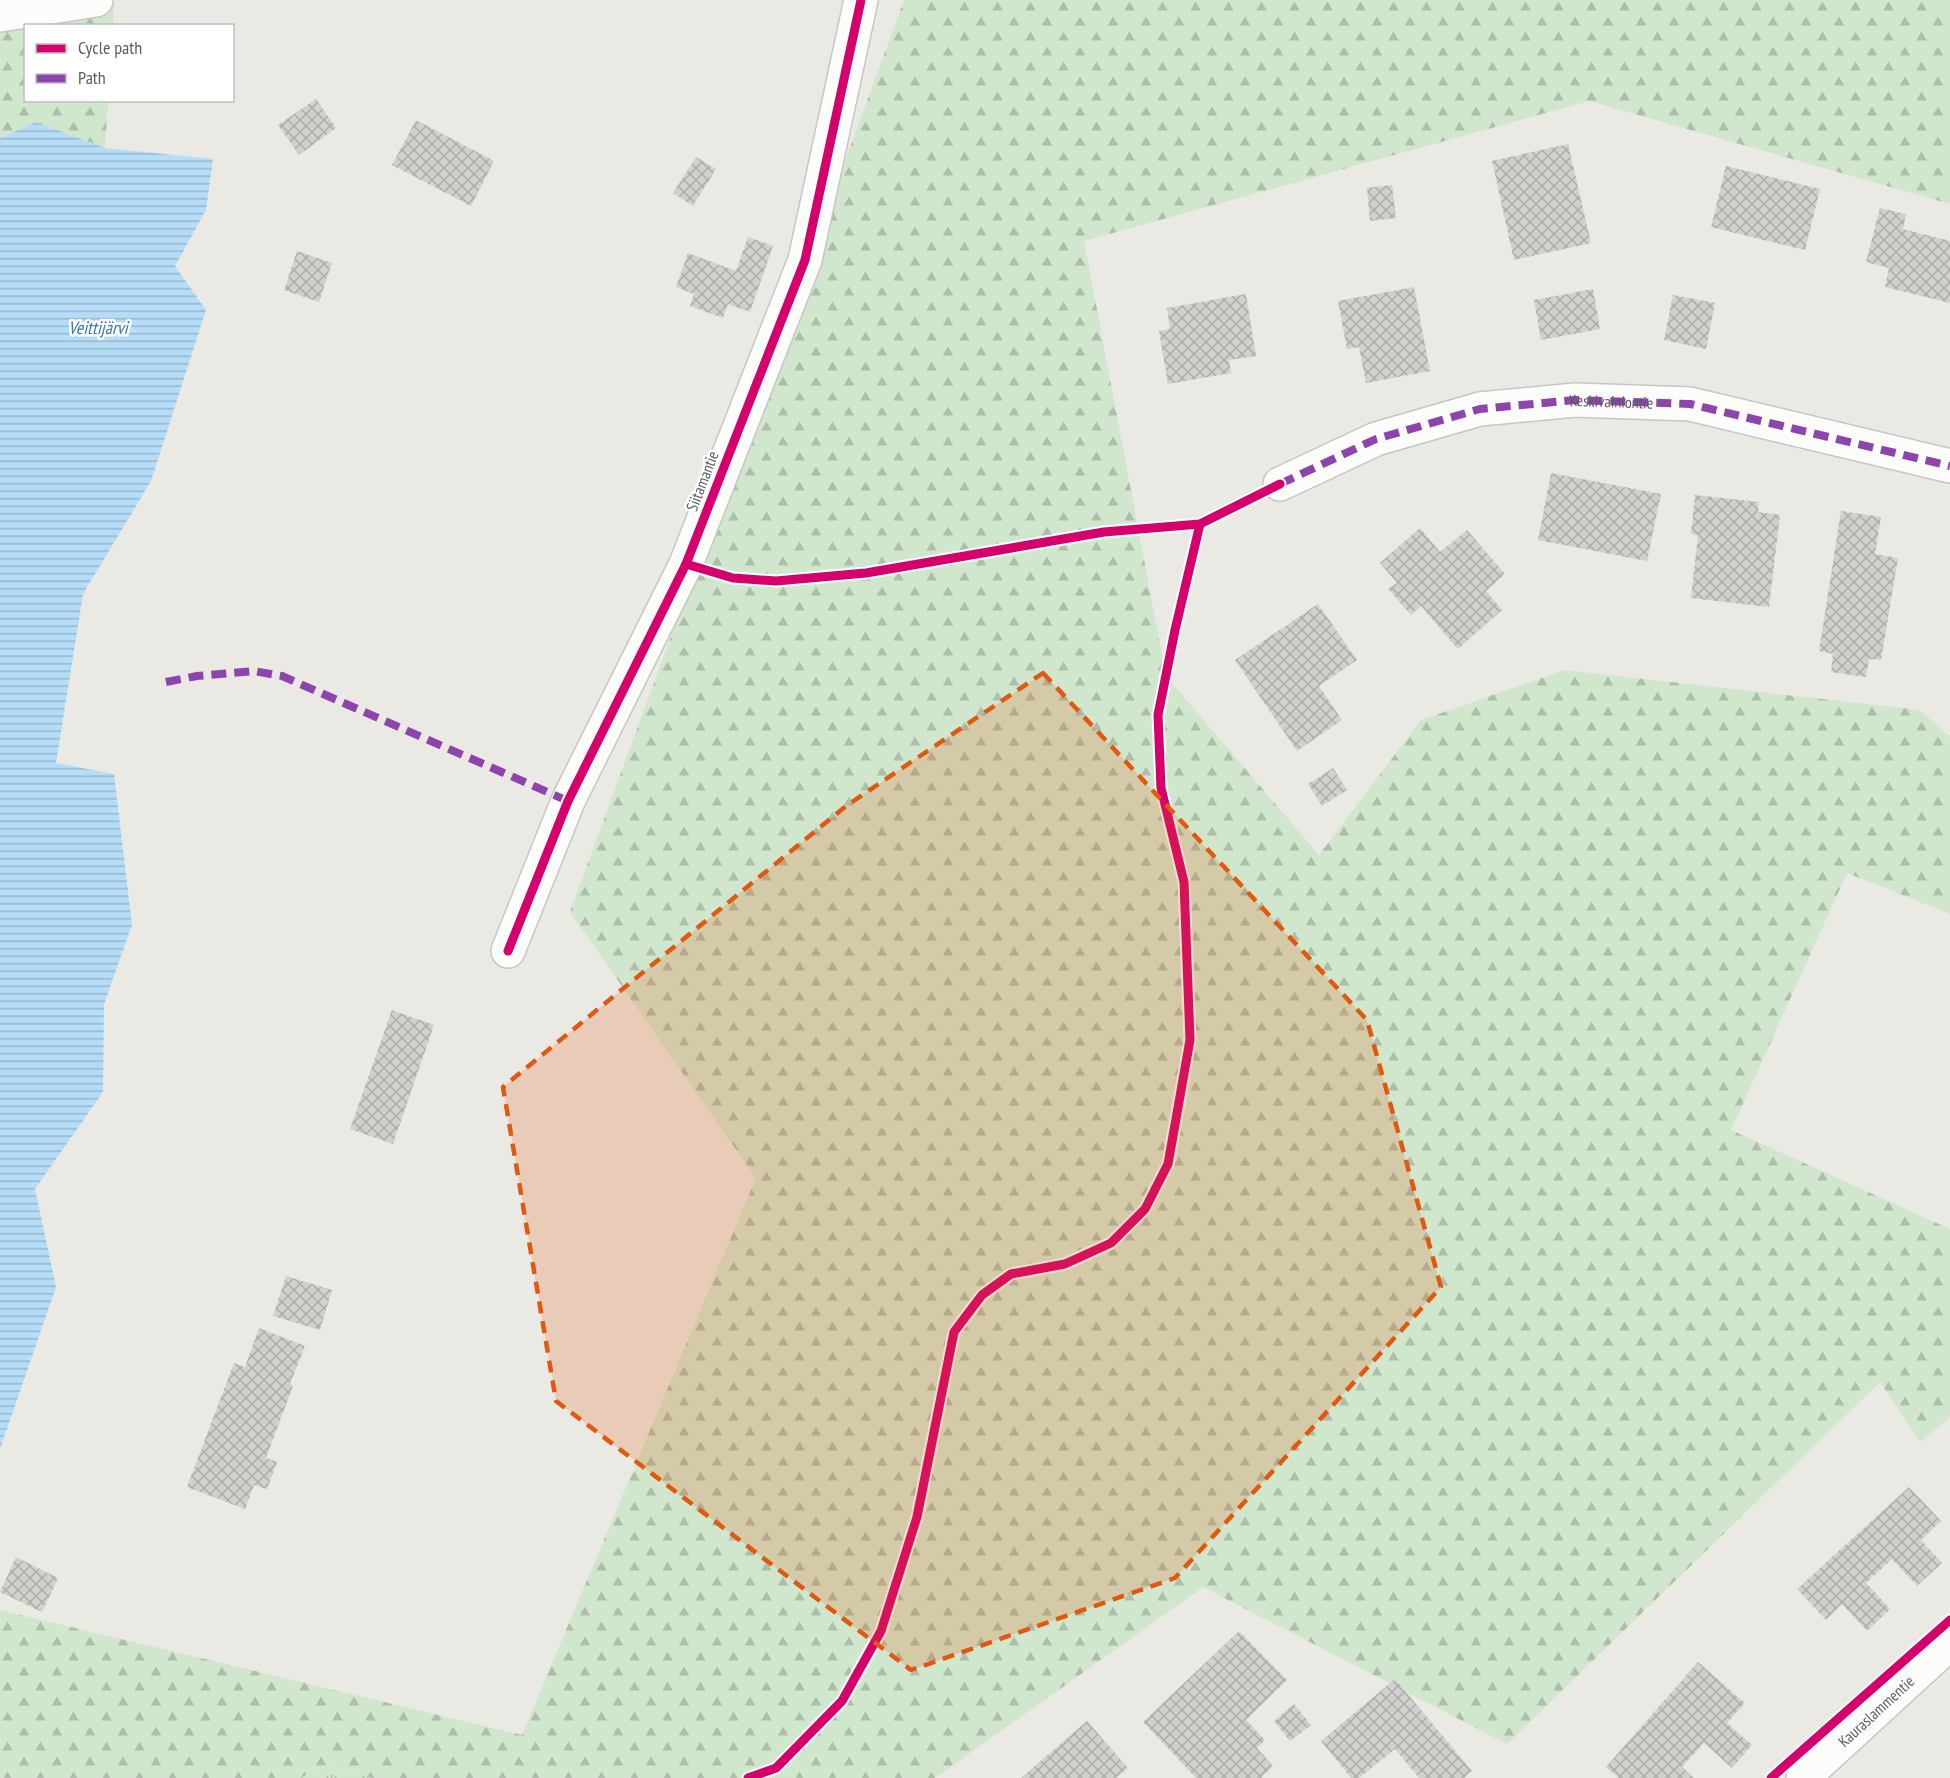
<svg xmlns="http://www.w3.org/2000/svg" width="1950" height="1778" font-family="'PT Sans Narrow',sans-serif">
<defs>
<pattern id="grass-tufts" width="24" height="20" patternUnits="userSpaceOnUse" patternTransform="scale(1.5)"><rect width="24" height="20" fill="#d1e7cd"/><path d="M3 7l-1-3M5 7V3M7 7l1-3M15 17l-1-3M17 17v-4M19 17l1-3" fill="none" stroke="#adbeaa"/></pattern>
<pattern id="forest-firs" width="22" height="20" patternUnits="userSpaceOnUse" patternTransform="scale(1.5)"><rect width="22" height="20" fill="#d1e7cd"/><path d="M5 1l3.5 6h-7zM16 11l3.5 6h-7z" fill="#adbeaa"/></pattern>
<pattern id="water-rules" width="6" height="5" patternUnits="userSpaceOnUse" patternTransform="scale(1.5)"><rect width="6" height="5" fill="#b6ddf7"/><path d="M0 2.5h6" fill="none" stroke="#97b6cb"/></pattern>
<pattern id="building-cross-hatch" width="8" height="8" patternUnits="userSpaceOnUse" patternTransform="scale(1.5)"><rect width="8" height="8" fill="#d2d0cd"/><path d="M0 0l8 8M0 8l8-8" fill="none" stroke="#adacaa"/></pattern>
</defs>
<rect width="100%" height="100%" fill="#eae9e3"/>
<path fill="url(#grass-tufts)" d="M 322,1765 L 373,1778 L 301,1778 Z"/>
<g fill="url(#forest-firs)">
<path d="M 0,0 L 114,0 L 113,25 L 26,26 L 26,100 L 108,101 L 105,148 L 36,122 L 0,138 Z"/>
<path d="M 904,0 L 1950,0 L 1950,204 L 1589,101 L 1084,241 L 1166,676 L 1319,855 L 1421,720 L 1565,670 L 1920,710 L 1950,737 L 1950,914 L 1847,873 L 1731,1130 L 1950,1229 L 1950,1417 L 1920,1442 L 1880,1382 L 1507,1744 L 1203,1587 L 935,1778 L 373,1778 L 322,1765 L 301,1778 L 0,1778 L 0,1610 L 522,1735 L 756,1178 L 570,912 Z"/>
</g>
<path fill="url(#water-rules)" d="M 36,122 L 105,148 L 213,159 L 206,210 L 175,266 L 206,310 L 151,481 L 83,594 L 56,763 L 114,774 L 132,925 L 104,1004 L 103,1092 L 35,1189 L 56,1287 L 0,1449 L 0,138 Z"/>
<g fill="url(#building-cross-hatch)">
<path d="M 316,99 L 336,128 L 299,155 L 278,125 Z"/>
<path d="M 416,120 L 494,161 L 471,206 L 392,165 Z"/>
<path d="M 1568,144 L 1591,243 L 1514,260 L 1492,161 Z"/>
<path d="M 696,157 L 716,169 L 693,206 L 673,193 Z"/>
<path d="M 1726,166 L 1820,189 L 1805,250 L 1711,227 Z"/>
<path d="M 1392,185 L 1396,218 L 1370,221 L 1367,188 Z"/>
<path d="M 1880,208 L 1906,214 L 1903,229 L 1950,241 L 1950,303 L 1885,287 L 1889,268 L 1866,262 Z"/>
<path d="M 748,237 L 773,246 L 750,312 L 728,304 L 723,318 L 690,306 L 694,294 L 676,287 L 688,253 L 736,271 Z"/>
<path d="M 297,251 L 332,263 L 319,302 L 284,290 Z"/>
<path d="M 1414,287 L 1430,371 L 1366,383 L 1359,347 L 1347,349 L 1338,301 Z"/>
<path d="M 1593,289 L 1600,329 L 1541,340 L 1534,300 Z"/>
<path d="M 1246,294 L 1256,356 L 1229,360 L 1231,373 L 1168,384 L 1159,331 L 1170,329 L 1167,308 Z"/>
<path d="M 1673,295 L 1715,303 L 1706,349 L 1664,340 Z"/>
<path d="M 1551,473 L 1661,494 L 1647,561 L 1538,540 Z"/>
<path d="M 1695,495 L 1759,502 L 1758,512 L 1780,515 L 1769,607 L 1691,598 L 1698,535 L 1691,534 Z"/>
<path d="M 1841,511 L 1881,517 L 1875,554 L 1898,558 L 1881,660 L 1869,659 L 1866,677 L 1831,672 L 1833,654 L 1819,651 Z"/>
<path d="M 1420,528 L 1440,552 L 1467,530 L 1505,574 L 1486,591 L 1502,610 L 1458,649 L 1421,606 L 1411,615 L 1388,589 L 1397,583 L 1380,563 Z"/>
<path d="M 1318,604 L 1357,660 L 1319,686 L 1342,720 L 1297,751 L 1235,660 Z"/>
<path d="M 1333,768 L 1347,790 L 1322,806 L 1308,784 Z"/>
<path d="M 392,1010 L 434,1025 L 393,1144 L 350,1129 Z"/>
<path d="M 286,1276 L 332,1290 L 320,1330 L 273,1316 Z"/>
<path d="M 259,1328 L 305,1346 L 290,1384 L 293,1386 L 266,1458 L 277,1462 L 267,1489 L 254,1485 L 245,1509 L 187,1487 L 234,1363 L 245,1367 Z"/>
<path d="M 1909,1487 L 1941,1521 L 1921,1540 L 1942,1563 L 1917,1586 L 1892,1559 L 1866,1583 L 1890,1609 L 1867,1631 L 1842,1604 L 1826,1620 L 1797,1589 Z"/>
<path d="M 16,1557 L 58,1578 L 42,1612 L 0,1592 Z"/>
<path d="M 1239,1631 L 1287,1680 L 1246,1720 L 1265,1740 L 1257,1748 L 1273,1766 L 1261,1778 L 1196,1778 L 1143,1722 Z"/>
<path d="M 1698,1662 L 1745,1703 L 1727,1723 L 1752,1745 L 1732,1768 L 1704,1743 L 1682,1767 L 1694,1778 L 1619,1778 L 1606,1767 Z"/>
<path d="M 1395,1679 L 1472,1771 L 1464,1778 L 1419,1778 L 1395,1749 L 1359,1778 L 1351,1778 L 1321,1741 Z"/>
<path d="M 1294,1704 L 1311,1725 L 1290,1741 L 1274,1721 Z"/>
<path d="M 1087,1721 L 1128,1768 L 1116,1778 L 1021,1778 Z"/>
</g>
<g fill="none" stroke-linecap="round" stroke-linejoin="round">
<g stroke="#c6c6c4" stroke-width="36">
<g id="minor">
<path d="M 0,15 L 96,0"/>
<path id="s1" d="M 1280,484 L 1376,439 L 1480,409 L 1575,400 L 1690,404 L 1950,466"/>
<path d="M 508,951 L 568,801 L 686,564 L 805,260 L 861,0"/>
<path id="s2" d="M 1803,1778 L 1950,1643"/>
</g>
</g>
<use href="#minor" stroke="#fcfcfb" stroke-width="33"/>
<g stroke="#8e44ad" stroke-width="8" stroke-dasharray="15 8" stroke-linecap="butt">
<path d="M 1280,484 L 1376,439 L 1480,409 L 1575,400 L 1690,404 L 1950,466"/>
<path d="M 166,682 L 197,676 L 254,671 L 282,676 L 568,801"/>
</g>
<g stroke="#fff" stroke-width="13">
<g id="cycleway">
<path d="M 686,564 L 733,578 L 776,581 L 866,573 L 1104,532 L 1200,524 L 1280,484"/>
<path d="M 508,951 L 568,801 L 686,564 L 805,260 L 861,0"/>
<path d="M 748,1778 L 776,1768 L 842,1701 L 881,1631 L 917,1517 L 954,1332 L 982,1295 L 1011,1274 L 1065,1264 L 1111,1243 L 1145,1209 L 1168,1164 L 1190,1040 L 1184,882 L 1161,788 L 1158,715 L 1175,630 L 1200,524"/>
<path d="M 1771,1778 L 1950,1620"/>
</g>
</g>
<use href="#cycleway" stroke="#d6006c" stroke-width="9"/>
</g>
<path fill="#e15910" fill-opacity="0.2" stroke="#e15910" stroke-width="4.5" stroke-dasharray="12 8" stroke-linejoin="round" d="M 1043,673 L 1367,1020 L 1441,1287 L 1175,1578 L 911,1670 L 556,1401 L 503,1087 L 846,806 Z"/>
<g text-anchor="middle" stroke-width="5" stroke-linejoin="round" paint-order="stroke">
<g font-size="16" fill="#595e62" stroke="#fff">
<text dy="6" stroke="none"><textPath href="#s1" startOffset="346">Keskivainiontie</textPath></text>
<text transform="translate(702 481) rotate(-69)" y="6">Siitamantie</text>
<text dy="6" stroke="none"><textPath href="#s2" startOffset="99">Kauraslammentie</textPath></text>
</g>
<g font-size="18" font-style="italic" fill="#3878b6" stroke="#fff">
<text x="98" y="334">Veittijärvi</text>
</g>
</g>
<rect x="24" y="24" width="210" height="78" fill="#ffffff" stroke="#bdbfc0" stroke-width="1.5"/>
<rect x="36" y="44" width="30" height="9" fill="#d6006c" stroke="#bdbfc0" stroke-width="1.5"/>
<text x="78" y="54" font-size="18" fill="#595e62">Cycle path</text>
<rect x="36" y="74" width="30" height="9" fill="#8e44ad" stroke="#bdbfc0" stroke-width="1.5"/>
<text x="78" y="84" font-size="18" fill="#595e62">Path</text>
</svg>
